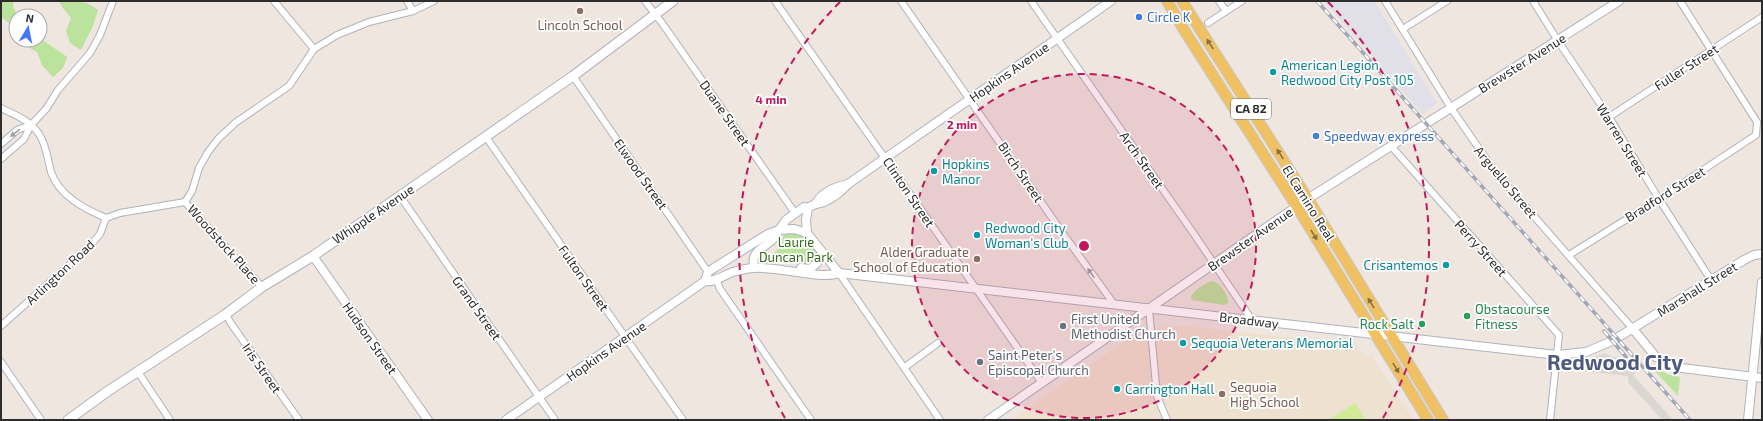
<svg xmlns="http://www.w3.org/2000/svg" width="1763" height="421" font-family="'Exo 2',sans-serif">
<rect width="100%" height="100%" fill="#eee6df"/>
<path fill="#e1dfe7" d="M 1324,1 L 1374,1 L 1437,103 L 1423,114 Z"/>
<path fill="#efe1cf" d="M 1179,325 L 1348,344 L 1358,347 L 1361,353 L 1368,357 L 1372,356 L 1413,420 L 1011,420 L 1129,338 L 1156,328 Z"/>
<g fill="#bce39d">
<path d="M 1,1 L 14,1 L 13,6 L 18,16 L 16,16 L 16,31 L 13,26 L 1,17 Z"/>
<path d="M 59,1 C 74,1 87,0 98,10 L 93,26 L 81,50 L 70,43 L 66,31 L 71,18 L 62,7 Z"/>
<path d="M 40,38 L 67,57 L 63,68 L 53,77 L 42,65 L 37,52 L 23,44 L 21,40 L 40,40 Z"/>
<path d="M 791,232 C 803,236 821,244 813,260 L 803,265 L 782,262 L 772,264 L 762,262 L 762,261 L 782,247 L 783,236 Z"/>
<path d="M 1213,281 C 1220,283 1229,296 1228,303 L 1224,305 L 1192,300 L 1191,297 C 1194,290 1206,282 1213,281 Z"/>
<path d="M 1600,363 L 1626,367 L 1625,371 L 1600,368 Z"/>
<path d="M 1654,366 L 1667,374 L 1680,377 L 1678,396 L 1652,368 Z"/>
</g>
<path fill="#d0ea99" d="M 1355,403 L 1366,420 L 1328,420 Z"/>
<path fill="#dad6d2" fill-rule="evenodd" d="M 1605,353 L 1612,357 L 1622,358 L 1630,367 L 1628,367 L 1627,371 L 1635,372 L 1633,375 L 1673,420 L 1662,420 L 1628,382 L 1628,376 L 1564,369 L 1563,362 L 1588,359 ZM 1601,363 L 1625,367 L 1626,370 L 1625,371 L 1600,368 Z"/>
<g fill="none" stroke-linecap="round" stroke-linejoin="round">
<g stroke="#afb3bd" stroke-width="8">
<g id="minor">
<path d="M 274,1 L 314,49"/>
<path d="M 407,1 L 413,11"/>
<path d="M 645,1 L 662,23 L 795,213"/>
<path d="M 775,1 L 1042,383"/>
<path d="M 901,1 L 1064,235 L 1114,304"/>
<path d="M 1031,1 L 1194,234 L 1252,320"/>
<path d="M 1219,1 L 1226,11"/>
<path d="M 1385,1 L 1451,108 L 1496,173 L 1633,329"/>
<path d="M 1533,1 L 1558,41 L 1609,117 L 1659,199 L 1711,280"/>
<path d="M 1208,23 L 1242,1"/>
<path d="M 1403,29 L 1447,1"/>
<path d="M 573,76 L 708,272"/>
<path d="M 1,108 C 15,115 30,120 39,134 C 46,144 48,160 51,172 C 59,196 85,209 106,218"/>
<path d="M 1609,117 L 1762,17"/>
<path d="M 486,137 L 683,420"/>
<path d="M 1,144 L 17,130 L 31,125"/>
<path d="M 1391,146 L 1559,335 L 1550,420"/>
<path d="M 1,159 L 24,139 L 31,125 L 46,109 L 58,90 L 90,53 L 100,35 L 113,1"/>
<path d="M 400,196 L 555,420"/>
<path d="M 185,202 L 262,287"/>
<path d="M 1569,255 L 1659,199 L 1756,135 L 1757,122 L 1680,1"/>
<path d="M 839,273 L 940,420"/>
<path d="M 716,279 L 720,289 L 811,420"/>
<path d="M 1149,309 L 1157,396 L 1167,420"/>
<path d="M 226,314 L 230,322 L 299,420"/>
<path d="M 1,326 L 88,248 L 100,234 L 106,218 L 120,213 L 185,202 L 192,191 L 199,168 L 208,152 L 218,139 L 235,123 L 289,86 L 314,49 L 337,35 L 369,22 L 413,11 L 434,1"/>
<path d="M 1,362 L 41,420"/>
<path d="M 905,367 L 938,343"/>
<path d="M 138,372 L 170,420"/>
</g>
</g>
<g stroke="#afb3bd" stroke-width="10">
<g id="tertiary">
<path d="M 816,203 C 824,191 835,187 848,184"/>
<path d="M 808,208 L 806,220 L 807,233 L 839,273"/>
<path d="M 313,256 L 428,420"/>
<path d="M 755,268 C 749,253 762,249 772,240 C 775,238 777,233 779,230 L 794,229 L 807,233"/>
<path d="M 801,268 L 810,269 L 817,263 L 822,252"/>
<path d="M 705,281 C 714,283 724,275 733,272 C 740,270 747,268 754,268 C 778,266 820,280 839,273 L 1557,355 L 1586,352 L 1612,341 L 1744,260 L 1754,255 L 1762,254"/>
<path d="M 1633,329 L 1656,357 L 1674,367 L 1762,378"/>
<path d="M 506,420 L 705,281 L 708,272 L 714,268 L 768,234 L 779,230 L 786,220 L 804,207 L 808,208 C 813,204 818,204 824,202 C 833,198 842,191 848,184 L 1111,1"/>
<path d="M 988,420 L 1306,200 L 1619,1"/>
<path d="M 1748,420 L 1762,282"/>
</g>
</g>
<g stroke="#afb3bd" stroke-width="11">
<path id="secondary" d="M 68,420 L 108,391 L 226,314 L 262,287 L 313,256 L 400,196 L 573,76 L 673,1"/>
</g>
<g stroke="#c8c8c8" stroke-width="12">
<g id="primary">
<path d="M 1167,1 L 1184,30 L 1297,207 L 1428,420"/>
<path d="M 1182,1 L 1308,199 L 1443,420"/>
</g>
</g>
<use href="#minor" stroke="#fff" stroke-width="6"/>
<use href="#tertiary" stroke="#fff" stroke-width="8"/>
<use href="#secondary" stroke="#fff" stroke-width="9"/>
<use href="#primary" stroke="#f0c163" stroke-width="10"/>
<g stroke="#a2a7b6" stroke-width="3.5">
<g id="rail">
<path d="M 1317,1 L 1690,420"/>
<path d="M 1604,331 L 1626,357"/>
</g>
</g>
<use href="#rail" stroke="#fff" stroke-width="2" stroke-dasharray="6" stroke-linecap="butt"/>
</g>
<defs><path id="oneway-solid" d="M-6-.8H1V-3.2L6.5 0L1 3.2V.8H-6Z"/></defs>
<g fill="#857045">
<use href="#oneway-solid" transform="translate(1210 44) rotate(-123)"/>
<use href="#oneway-solid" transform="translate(1280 154) rotate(-123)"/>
<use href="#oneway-solid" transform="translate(1314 235) rotate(58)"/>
<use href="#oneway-solid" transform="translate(1371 303) rotate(-121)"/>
<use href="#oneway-solid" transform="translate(1396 368) rotate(59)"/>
</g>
<g fill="#a0a0a0">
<use href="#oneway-solid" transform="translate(15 133) rotate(142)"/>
<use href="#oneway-solid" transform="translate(1091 273) rotate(-126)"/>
</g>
<circle cx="1084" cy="246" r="172" fill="#c2185b" fill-opacity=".12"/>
<g fill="none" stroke="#c2185b" stroke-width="2" stroke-dasharray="7 5">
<circle cx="1084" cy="246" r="172"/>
<path d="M785 418A345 345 0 0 1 840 2M1328 2A345 345 0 0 1 1383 418"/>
</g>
<g fill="#8d6e63" stroke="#fff" stroke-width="1.5">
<circle cx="580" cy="11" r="4"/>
<circle cx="977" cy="259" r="4"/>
<circle cx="1222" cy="394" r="4"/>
</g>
<g fill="#3f7fe0" stroke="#fff" stroke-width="1.5">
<circle cx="1139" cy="17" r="4"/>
<circle cx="1316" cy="136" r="4"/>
</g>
<g fill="#0f9aa8" stroke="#fff" stroke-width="1.5">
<circle cx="1273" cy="72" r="4"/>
<circle cx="934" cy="171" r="4"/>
<circle cx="977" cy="235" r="4"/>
<circle cx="1446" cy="265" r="4"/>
<circle cx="1183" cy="343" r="4"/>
<circle cx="1117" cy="389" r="4"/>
</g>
<g fill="#2e9e5b" stroke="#fff" stroke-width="1.5">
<circle cx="1467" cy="316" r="4"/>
<circle cx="1422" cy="324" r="4"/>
</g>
<g fill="#6b7280" stroke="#fff" stroke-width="1.5">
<circle cx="1063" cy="326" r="4"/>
<circle cx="980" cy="362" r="4"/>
</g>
<g text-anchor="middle" stroke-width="3.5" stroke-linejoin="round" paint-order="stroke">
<rect fill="#fff" stroke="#6c6c6c" stroke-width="1" x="1231" y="99" width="40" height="20" rx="3"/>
<g font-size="12" font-weight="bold" fill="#2d2d2d">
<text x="1251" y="113">CA 82</text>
</g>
<g font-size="13" fill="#366cbe" stroke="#fff" text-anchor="start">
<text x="1147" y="22">Circle K</text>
<text x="1324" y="141">Speedway express</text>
</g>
<g font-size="13" fill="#785e54" stroke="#fff">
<text x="580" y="30">Lincoln School</text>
<text x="969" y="257" text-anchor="end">Alder Graduate<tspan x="969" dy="15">School of Education</tspan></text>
<text x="1230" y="392" text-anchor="start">Sequoia<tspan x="1230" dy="15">High School</tspan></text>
</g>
<g font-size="13" fill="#2d2d2d" stroke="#fff">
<text transform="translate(1522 63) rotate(-32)" y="5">Brewster Avenue</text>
<text transform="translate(1686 67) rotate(-33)" y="5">Fuller Street</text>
<text transform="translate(1009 72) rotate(-35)" y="5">Hopkins Avenue</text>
<text transform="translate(725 113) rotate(55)" y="5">Duane Street</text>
<text transform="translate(1622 140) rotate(58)" y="5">Warren Street</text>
<text transform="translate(1142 160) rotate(55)" y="5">Arch Street</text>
<text transform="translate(1021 172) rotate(56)" y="5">Birch Street</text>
<text transform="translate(641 174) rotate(55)" y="5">Elwood Street</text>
<text transform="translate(1506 182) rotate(50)" y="5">Arguello Street</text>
<text transform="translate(909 192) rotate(56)" y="5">Clinton Street</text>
<text transform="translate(1665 194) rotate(-32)" y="5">Bradford Street</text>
<text transform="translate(1309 203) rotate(58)" y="5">El Camino Real</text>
<text transform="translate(373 214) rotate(-34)" y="5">Whipple Avenue</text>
<text transform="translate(1250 239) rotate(-35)" y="5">Brewster Avenue</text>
<text transform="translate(224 244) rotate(48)" y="5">Woodstock Place</text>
<text transform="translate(1481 248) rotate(48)" y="5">Perry Street</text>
<text transform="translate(60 272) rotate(-43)" y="5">Arlington Road</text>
<text transform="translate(584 278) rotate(55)" y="5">Fulton Street</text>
<text transform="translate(1697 289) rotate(-32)" y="5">Marshall Street</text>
<text transform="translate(477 308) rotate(55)" y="5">Grand Street</text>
<text transform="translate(1249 320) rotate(7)" y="5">Broadway</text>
<text transform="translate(370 338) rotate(55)" y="5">Hudson Street</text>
<text transform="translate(606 351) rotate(-35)" y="5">Hopkins Avenue</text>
<text transform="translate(262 368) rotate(55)" y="5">Iris Street</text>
</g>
<g font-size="13" fill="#0d838f" stroke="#fff" text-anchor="start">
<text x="1281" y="70">American Legion<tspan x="1281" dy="15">Redwood City Post 105</tspan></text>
<text x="942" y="169">Hopkins<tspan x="942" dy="15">Manor</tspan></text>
<text x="985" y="233">Redwood City<tspan x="985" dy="15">Woman's Club</tspan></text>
<text x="1438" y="270" text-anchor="end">Crisantemos</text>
<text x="1191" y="348">Sequoia Veterans Memorial</text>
<text x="1125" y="394">Carrington Hall</text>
</g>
<g font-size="13" fill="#346a1c" stroke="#fff">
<text x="796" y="247">Laurie<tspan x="796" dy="15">Duncan Park</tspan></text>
</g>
<g font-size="13" fill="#27864d" stroke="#fff" text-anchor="start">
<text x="1475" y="314">Obstacourse<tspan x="1475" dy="15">Fitness</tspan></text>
<text x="1414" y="329" text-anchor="end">Rock Salt</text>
</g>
<g font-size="13" fill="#5b616d" stroke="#fff" text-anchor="start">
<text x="1071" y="324">First United<tspan x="1071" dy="15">Methodist Church</tspan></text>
<text x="988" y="360">Saint Peter's<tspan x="988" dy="15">Episcopal Church</tspan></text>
</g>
<g font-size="21" font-weight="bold" fill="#4d5a7d" stroke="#fff">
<text x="1615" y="370">Redwood City</text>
</g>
</g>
<circle cx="1084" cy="246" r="6" fill="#c2185b" stroke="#fff" stroke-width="2"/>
<g font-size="12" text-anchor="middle" font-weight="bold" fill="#c2185b" stroke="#fff" stroke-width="3.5" stroke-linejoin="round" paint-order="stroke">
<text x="771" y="104">4 min</text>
<text x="962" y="129">2 min</text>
</g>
<rect width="1763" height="421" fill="none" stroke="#2d2d2d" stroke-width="4"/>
<g transform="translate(28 28) rotate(10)"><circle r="19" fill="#ffffff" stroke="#ababab"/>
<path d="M0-3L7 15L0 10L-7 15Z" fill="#4276f8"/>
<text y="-6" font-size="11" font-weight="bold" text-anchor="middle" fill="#2d2d2d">N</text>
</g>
</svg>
